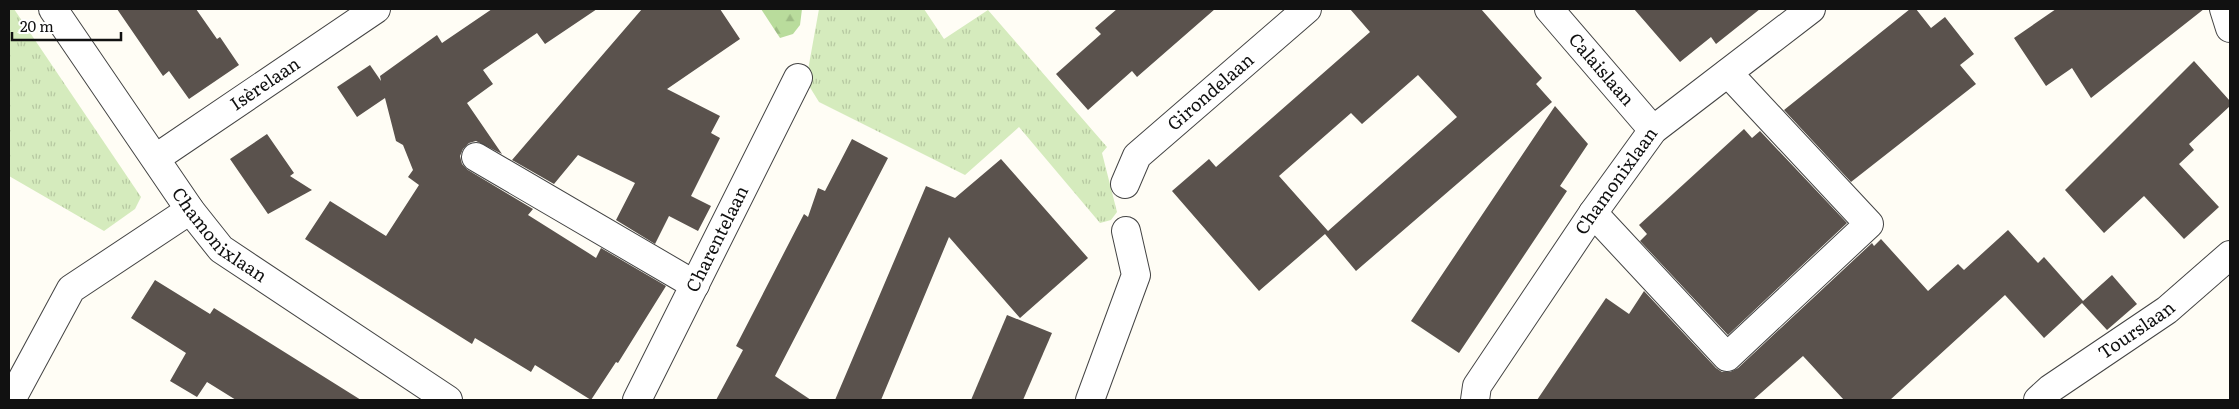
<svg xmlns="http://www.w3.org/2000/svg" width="2239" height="409" font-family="Literata,serif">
<defs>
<pattern id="grass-tufts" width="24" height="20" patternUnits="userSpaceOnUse" patternTransform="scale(1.25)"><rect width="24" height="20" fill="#d5ebbd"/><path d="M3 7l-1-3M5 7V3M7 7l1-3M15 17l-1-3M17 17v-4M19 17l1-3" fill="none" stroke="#b6c8a1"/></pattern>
<pattern id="forest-firs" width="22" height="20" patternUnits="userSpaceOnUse" patternTransform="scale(1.25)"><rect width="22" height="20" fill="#b9dc9c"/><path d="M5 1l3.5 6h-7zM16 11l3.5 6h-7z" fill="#9ebc85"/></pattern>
</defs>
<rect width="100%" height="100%" fill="#fffdf5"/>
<g fill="url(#grass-tufts)">
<path d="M 9,9 L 14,9 L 141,197 L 135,209 L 104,231 L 9,176 Z"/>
<path d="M 819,9 L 924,9 L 944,39 L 988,10 L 1107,147 L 1102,153 L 1117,212 L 1111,220 L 1100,223 L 1019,127 L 965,175 L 819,102 L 806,81 Z"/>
</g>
<path fill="url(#forest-firs)" d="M 761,9 L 802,9 L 800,25 L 793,34 L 780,38 Z"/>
<g fill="#5a524d" fill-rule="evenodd">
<path d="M 117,9 L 196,9 L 217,39 L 220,37 L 239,65 L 189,99 L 169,71 L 163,76 Z"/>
<path d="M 492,9 L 597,9 L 545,44 L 537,33 L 483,70 L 493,84 L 467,103 L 502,154 L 476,141 L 469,143 L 463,149 L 460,156 L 462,164 L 468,170 L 533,209 L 528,215 L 590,254 L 596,258 L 601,248 L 666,286 L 618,363 L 616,362 L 591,400 L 535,365 L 531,372 L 475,338 L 472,344 L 305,239 L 330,201 L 386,236 L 419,185 L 408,177 L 413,170 L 403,145 L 396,141 L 385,98 L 357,117 L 337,87 L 370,65 L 381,81 L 380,76 L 437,35 L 442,43 Z"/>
<path d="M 642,9 L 720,9 L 740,39 L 667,89 L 720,116 L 711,133 L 720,138 L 691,196 L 711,206 L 698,231 L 669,216 L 655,244 L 616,220 L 635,183 L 578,155 L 554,184 L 512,160 Z"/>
<path d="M 1117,9 L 1215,9 L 1137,77 L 1132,71 L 1088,110 L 1056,74 L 1101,34 L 1095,28 Z"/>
<path d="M 1350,9 L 1481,9 L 1542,78 L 1536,84 L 1552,102 L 1356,271 L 1325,234 L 1259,291 L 1172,191 L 1209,159 L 1216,167 L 1370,32 ZM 1418,75 L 1457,117 L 1328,231 L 1279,176 L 1351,113 L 1362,124 Z"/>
<path d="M 1634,9 L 1760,9 L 1716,44 L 1711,37 L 1680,62 Z"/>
<path d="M 1910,9 L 1916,9 L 1931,28 L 1945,17 L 1974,54 L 1960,65 L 1976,84 L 1851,182 L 1784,110 Z"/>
<path d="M 2056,9 L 2204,9 L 2091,98 L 2072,68 L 2046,86 L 2014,38 Z"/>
<path d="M 2194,61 L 2230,101 L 2230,106 L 2189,144 L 2194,150 L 2179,164 L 2219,207 L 2184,239 L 2144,196 L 2104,233 L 2065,190 Z"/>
<path d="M 1555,106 L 1588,144 L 1560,186 L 1567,191 L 1459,353 L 1411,321 Z"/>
<path d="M 1744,129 L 1752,138 L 1760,131 L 1847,223 L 1728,335 L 1640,241 L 1647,234 L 1639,225 Z"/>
<path d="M 267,134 L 294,173 L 290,176 L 312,190 L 268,214 L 230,159 Z"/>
<path d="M 852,139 L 888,158 L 775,376 L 811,400 L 716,400 L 743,350 L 736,346 L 804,214 L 808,217 L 818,188 L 825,191 Z"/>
<path d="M 1001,159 L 1088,258 L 1020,318 L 949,237 L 881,400 L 835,400 L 926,186 L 955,198 Z"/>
<path d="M 2008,230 L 2038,263 L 2044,257 L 2083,301 L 2112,275 L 2137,304 L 2107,330 L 2082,303 L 2044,338 L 2005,295 L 1890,400 L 1844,400 L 1803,356 L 1753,400 L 1537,400 L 1606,298 L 1629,314 L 1644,291 L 1716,368 L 1722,372 L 1730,372 L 1738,368 L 1872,243 L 1874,246 L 1881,239 L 1928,291 L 1958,264 L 1964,270 Z"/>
<path d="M 155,280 L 210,314 L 214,308 L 361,400 L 236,400 L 207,382 L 197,397 L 170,381 L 186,353 L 131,318 Z"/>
<path d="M 1007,315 L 1052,333 L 1023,400 L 971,400 Z"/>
</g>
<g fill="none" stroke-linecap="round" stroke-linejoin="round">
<g stroke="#444" stroke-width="30">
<g id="minor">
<path id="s1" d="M 53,9 L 190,210 L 221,249 L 448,400"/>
<path id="s2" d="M 1549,9 L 1653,130"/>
<path d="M 2224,9 L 2230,28"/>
<path d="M 476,157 L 695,285"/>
<path id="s3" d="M 156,158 L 376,9"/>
<path id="s4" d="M 1125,184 L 1137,156 L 1307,9"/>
<path d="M 1593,213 L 1727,357 L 1869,224 L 1728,73"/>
<path d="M 11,400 L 71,289 L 190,210"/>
<path id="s5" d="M 637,400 L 798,78"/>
<path d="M 1090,400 L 1136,275 L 1126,231"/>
<path id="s6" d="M 1475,400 L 1477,386 L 1593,213 L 1653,130 L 1811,9"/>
<path id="s7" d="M 2038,400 L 2050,389 L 2167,310 L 2230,255"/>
</g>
</g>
<use href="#minor" stroke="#fff" stroke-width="28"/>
</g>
<g text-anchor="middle" stroke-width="5" stroke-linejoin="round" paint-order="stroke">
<g font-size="18" fill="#111" stroke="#fff">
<text dy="6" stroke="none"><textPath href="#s2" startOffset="80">Calaislaan</textPath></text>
<text dy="6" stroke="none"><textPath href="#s3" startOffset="132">Isèrelaan</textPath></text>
<text dy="6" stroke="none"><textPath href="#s4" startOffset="128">Girondelaan</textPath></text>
<text dy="6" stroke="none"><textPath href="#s6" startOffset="262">Chamonixlaan</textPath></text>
<text dy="6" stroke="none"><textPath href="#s1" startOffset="282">Chamonixlaan</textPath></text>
<text dy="6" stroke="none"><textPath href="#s5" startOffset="180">Charentelaan</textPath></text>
<text dy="6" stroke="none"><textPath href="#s7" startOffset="121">Tourslaan</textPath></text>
</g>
</g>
<rect width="2239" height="409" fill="none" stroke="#111111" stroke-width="20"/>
<path d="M12 32v8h109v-8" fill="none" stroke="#111111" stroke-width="2.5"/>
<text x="20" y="32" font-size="15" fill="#111111" stroke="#ffffff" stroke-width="4" paint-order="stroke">20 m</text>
</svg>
